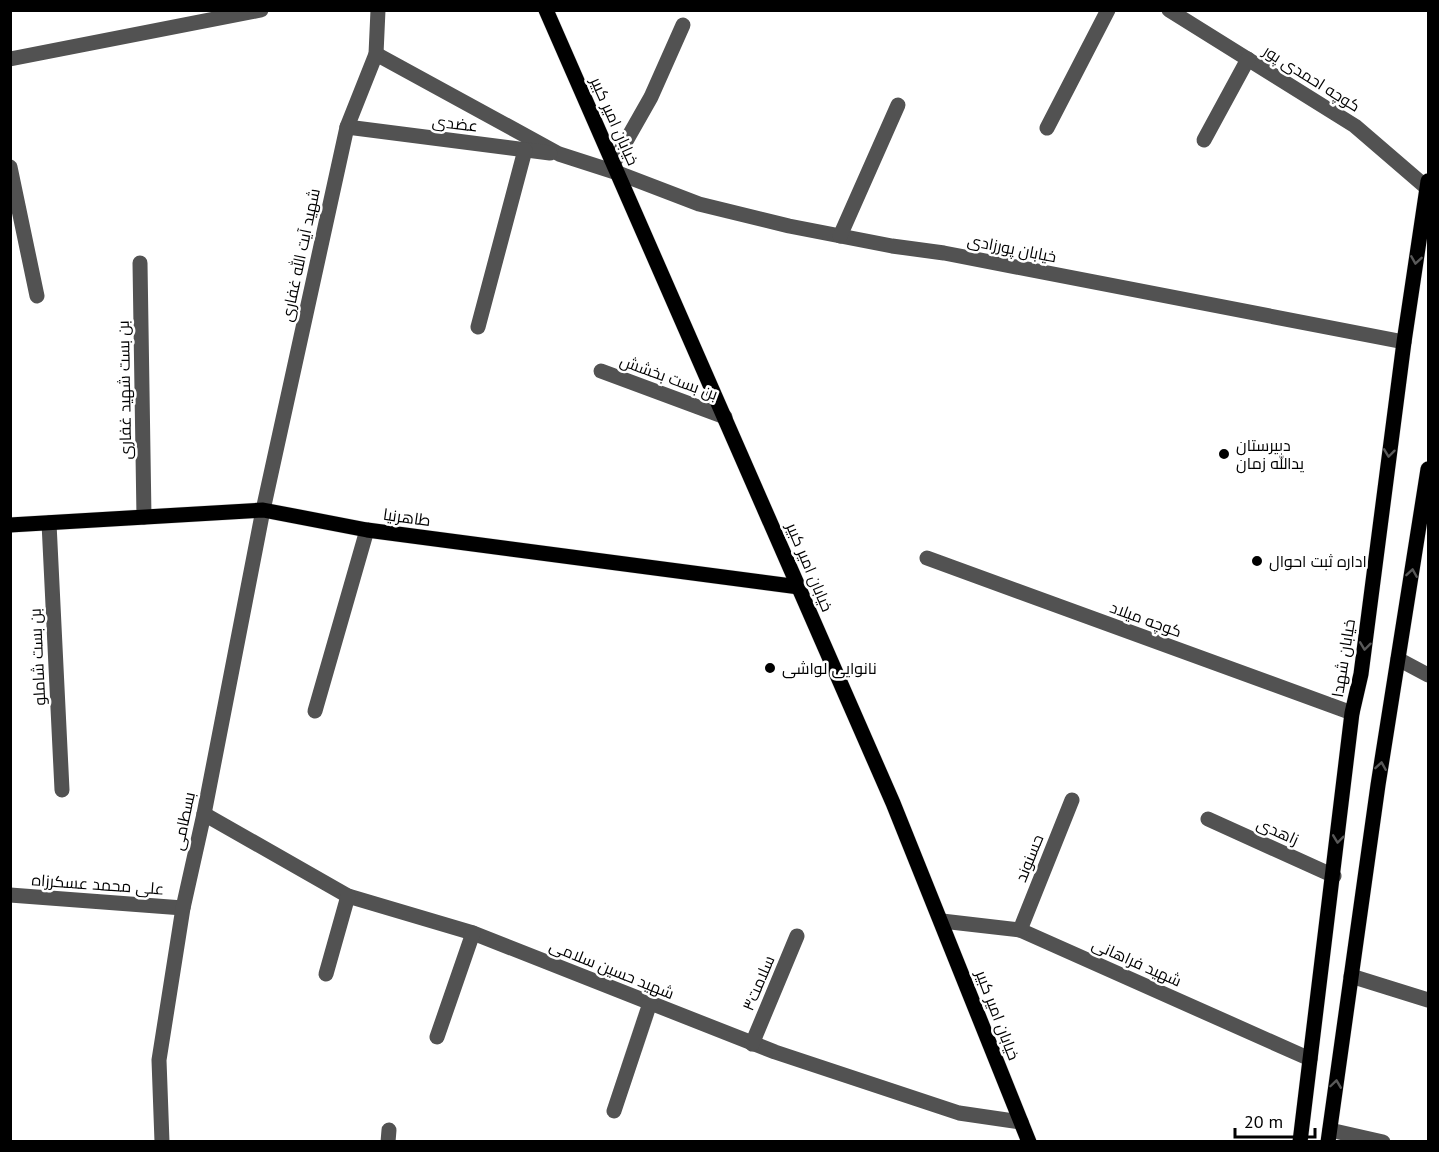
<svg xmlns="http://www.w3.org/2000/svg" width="1439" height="1152" font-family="'PT Sans',Cairo,sans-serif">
<rect width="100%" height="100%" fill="#fff"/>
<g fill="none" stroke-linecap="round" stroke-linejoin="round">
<g stroke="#dbdbdb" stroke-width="16">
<g id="major">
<path d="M 546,10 L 893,803 L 1029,1142"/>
<path d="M 10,525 L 263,510 L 367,530 L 799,587"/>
<path d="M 1300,1142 L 1352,713 L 1361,674 L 1404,342 L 1428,181"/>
<path d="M 1328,1142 L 1378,785 L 1428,469"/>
</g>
</g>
<g stroke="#525252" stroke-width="15">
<path d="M 1169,10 L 1355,126 L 1427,188"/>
<path d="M 376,54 L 559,154 L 618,173 L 699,204 L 789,226 L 892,246 L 944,253 L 1404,342"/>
<path d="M 10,59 L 261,10"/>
<path d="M 347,127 L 550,153"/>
<path d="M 1047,128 L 1108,10"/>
<path d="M 1204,140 L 1248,59"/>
<path d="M 613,164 L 651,97 L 683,25"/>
<path d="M 10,167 L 37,296"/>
<path d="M 840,236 L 898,105"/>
<path d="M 140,263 L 144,517"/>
<path d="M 478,327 L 525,150"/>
<path d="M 601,371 L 725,417"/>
<path d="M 49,523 L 62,790"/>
<path d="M 927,558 L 1352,713"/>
<path d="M 1398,659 L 1428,675"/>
<path d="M 315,711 L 367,530"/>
<path d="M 204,814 L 348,896 L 473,933 L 775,1052 L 959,1113 L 1021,1122"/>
<path d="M 1208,819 L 1334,876"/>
<path d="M 10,895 L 183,908"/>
<path d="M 942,921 L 1020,930 L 1310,1059"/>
<path d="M 1020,930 L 1072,800"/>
<path d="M 326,974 L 348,896"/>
<path d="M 1351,976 L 1428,1000"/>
<path d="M 437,1037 L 473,933"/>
<path d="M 752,1044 L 797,936"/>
<path d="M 614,1111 L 650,1003"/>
<path d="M 1330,1130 L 1383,1142"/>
<path d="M 162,1142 L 159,1060 L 183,908 L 204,814 L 263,510 L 347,127 L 376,54 L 378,10"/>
<path d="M 388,1142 L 389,1130"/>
</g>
<use href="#major" stroke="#000" stroke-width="15"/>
</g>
<defs><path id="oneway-chevron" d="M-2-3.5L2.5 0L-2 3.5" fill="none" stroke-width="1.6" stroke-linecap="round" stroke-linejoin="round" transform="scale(1.5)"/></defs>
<g stroke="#595959">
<use href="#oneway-chevron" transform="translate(1416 260) rotate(99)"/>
<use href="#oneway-chevron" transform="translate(1389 453) rotate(97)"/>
<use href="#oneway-chevron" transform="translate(1412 573) rotate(-81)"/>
<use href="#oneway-chevron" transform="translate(1365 646) rotate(97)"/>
<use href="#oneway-chevron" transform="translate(1381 766) rotate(-81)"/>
<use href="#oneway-chevron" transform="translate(1338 839) rotate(97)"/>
<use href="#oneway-chevron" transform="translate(1336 1084) rotate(-82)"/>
</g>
<g fill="#000" stroke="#fff" stroke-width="2">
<circle cx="1224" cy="454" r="6"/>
<circle cx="1257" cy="561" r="6"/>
<circle cx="770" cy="668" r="6"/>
</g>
<g text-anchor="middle" stroke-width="5" stroke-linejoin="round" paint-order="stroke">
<g font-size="16" fill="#000" stroke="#fff">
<text transform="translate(1312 78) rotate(32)" y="6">کوچه احمدی پور</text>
<text transform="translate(615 121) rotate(66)" y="6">خیابان امیر کبیر</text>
<text transform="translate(455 123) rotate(7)" y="6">عضدی</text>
<text transform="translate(1012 248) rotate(11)" y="6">خیابان پورزادی</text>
<text transform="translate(300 255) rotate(-78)" y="6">شهید آیت الله غفاری</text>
<text transform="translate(669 377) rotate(20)" y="6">بن بست بخشش</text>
<text transform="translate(124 390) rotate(-91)" y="6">بن بست شهید غفاری</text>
<text transform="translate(407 517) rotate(8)" y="6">طاهرنیا</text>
<text transform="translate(810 567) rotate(67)" y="6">خیابان امیر کبیر</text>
<text transform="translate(1146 619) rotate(20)" y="6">کوچه میلاد</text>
<text transform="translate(37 657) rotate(-93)" y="6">بن بست شاملو</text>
<text transform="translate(1343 658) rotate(-81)" y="6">خیابان شهدا</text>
<text transform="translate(183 821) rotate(-78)" y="6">بسطامی</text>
<text transform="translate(1278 831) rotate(24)" y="6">زاهدی</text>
<text transform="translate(1029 858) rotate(-68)" y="6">حسنوند</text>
<text transform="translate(98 884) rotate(4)" y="6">علی محمد عسکرزاه</text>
<text transform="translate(1137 962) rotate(24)" y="6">شهید فراهانی</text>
<text transform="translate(612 969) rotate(22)" y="6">شهید حسین سلامی</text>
<text transform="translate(758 983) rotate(-67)" y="6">سلامت۳</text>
<text transform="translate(998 1015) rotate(69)" y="6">خیابان امیر کبیر</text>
</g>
<g font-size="16" fill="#000" stroke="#fff" text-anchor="start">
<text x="1236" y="451">دبیرستان<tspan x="1236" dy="18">یدالله زمان</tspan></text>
<text x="1269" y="567">اداره ثبت احوال</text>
<text x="782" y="674">نانوایی لواشی</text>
</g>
</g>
<rect width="1439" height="1152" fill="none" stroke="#000000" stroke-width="24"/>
<path d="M1235 1128v9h80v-9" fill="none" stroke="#000000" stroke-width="3"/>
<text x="1244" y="1128" font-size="18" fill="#000000" stroke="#ffffff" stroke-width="4.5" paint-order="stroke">20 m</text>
</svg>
